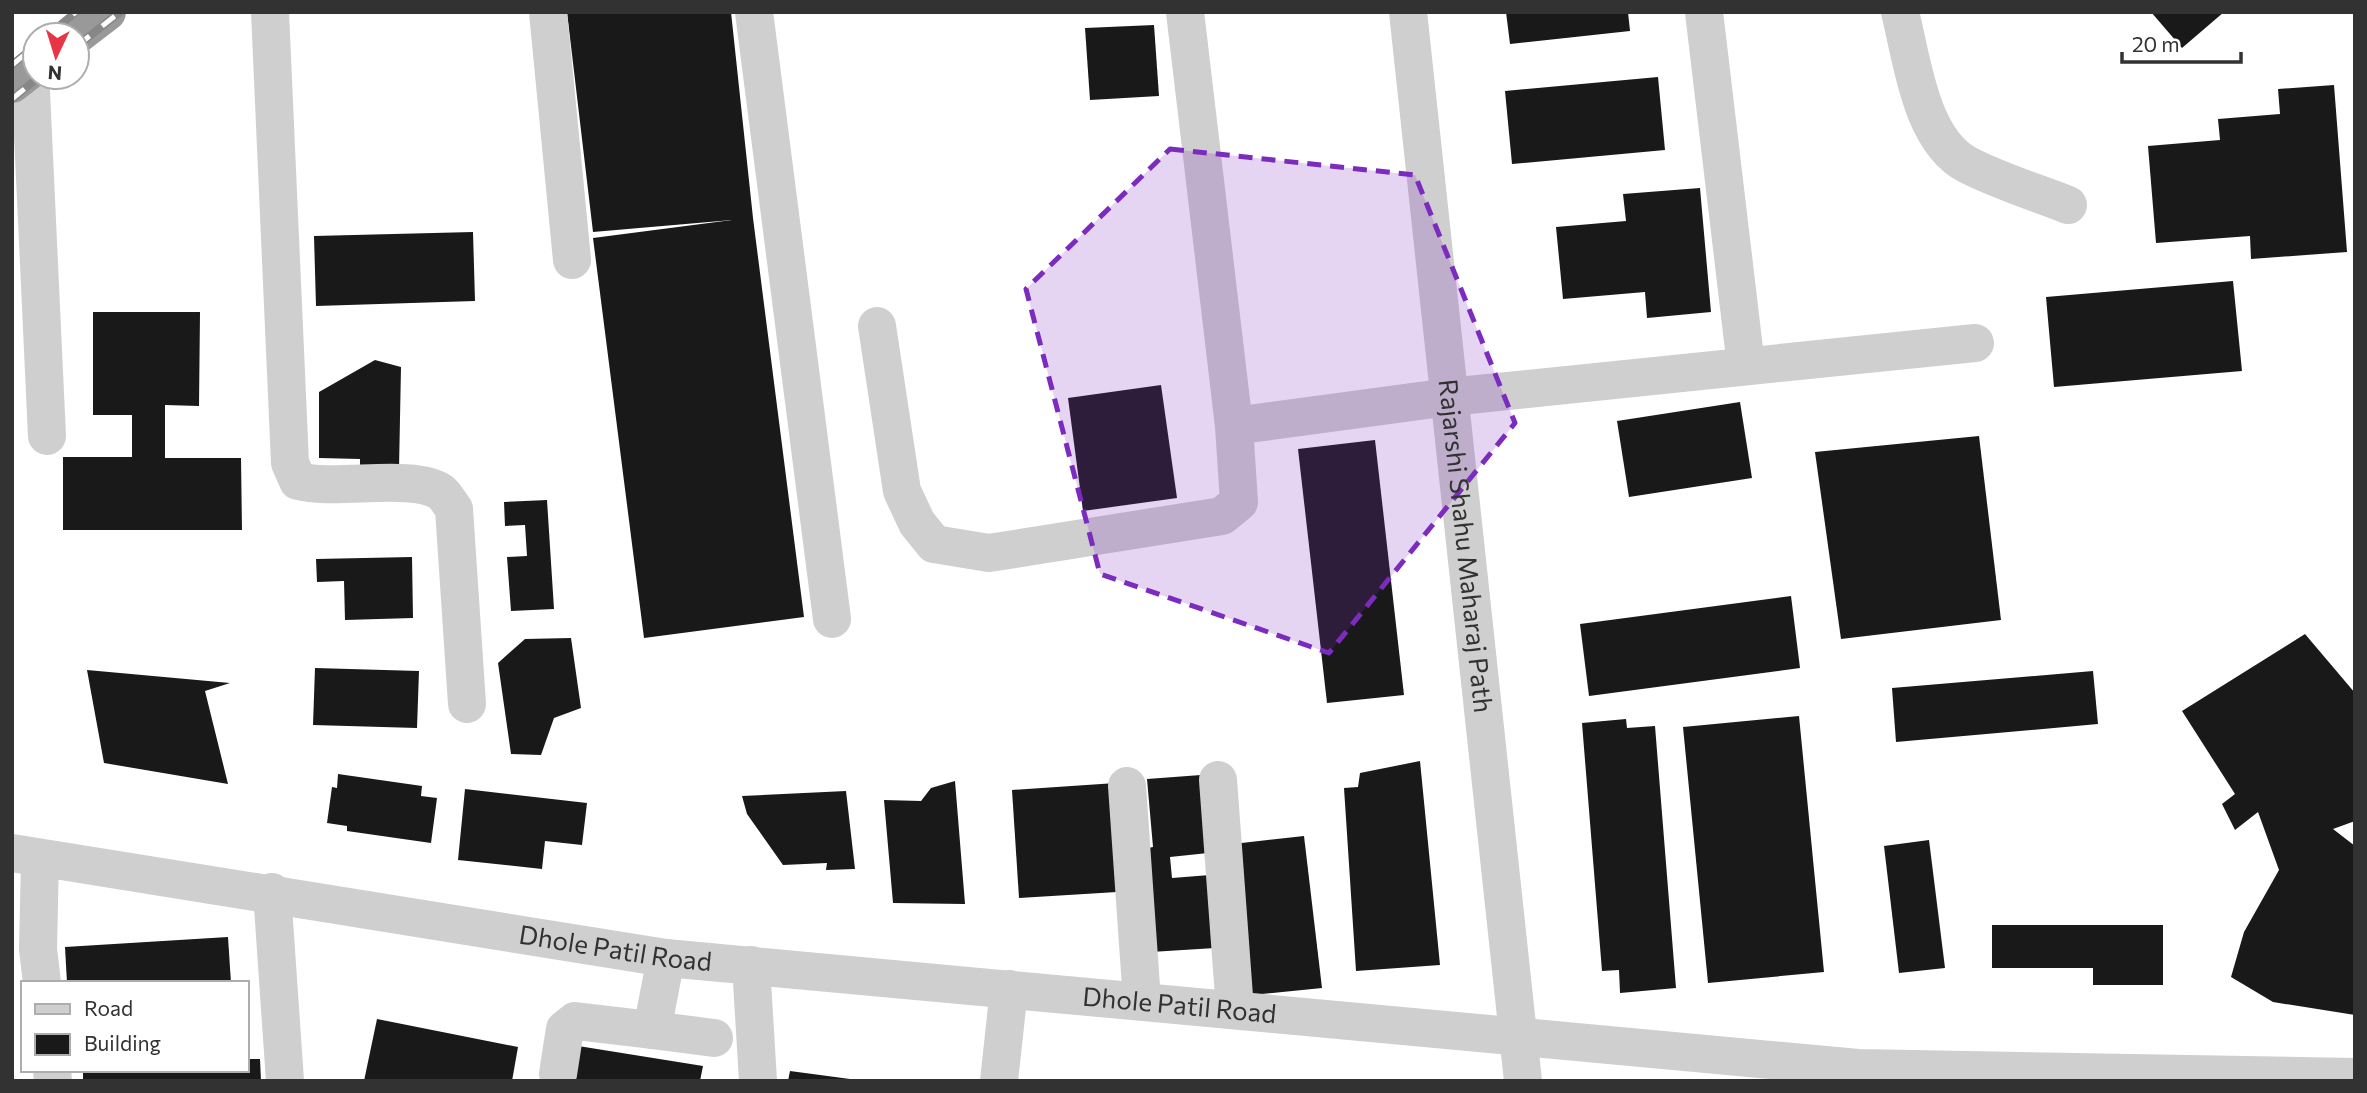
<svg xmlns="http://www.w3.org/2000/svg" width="2367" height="1093" font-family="Commissioner,sans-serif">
<rect width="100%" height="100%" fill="#fff"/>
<g fill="#191919">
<path d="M 567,12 L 731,12 L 753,218 L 804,617 L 644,638 L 593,238 L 732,220 L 593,232 Z"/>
<path d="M 1506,12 L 1628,12 L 1630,31 L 1510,44 Z"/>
<path d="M 2151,12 L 2224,12 L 2182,48 Z"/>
<path d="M 1154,25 L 1159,96 L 1090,100 L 1085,28 Z"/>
<path d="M 1658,77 L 1665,150 L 1512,164 L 1505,91 Z"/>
<path d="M 2334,85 L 2347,252 L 2251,259 L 2250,236 L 2156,243 L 2148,146 L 2220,140 L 2218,119 L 2280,114 L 2278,89 Z"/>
<path d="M 1700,188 L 1711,312 L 1647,318 L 1645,292 L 1563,299 L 1556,227 L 1626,221 L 1623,194 Z"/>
<path d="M 473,232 L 475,301 L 316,306 L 314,236 Z"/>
<path d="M 2233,281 L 2242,371 L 2054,387 L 2046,297 Z"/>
<path d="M 93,312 L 200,312 L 199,406 L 165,405 L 165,458 L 241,458 L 242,530 L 63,530 L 63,457 L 132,457 L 132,415 L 93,415 Z"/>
<path d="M 375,360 L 401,367 L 399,469 L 360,467 L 360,459 L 319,458 L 319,392 Z"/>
<path d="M 1161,385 L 1177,498 L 1083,511 L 1068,398 Z"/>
<path d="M 1740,402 L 1752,478 L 1629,497 L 1617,421 Z"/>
<path d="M 1979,436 L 2001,620 L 1841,639 L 1815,452 Z"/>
<path d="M 1375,440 L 1404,695 L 1327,703 L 1298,449 Z"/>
<path d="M 547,500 L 554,609 L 511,611 L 507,557 L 527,556 L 525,525 L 505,526 L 504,502 Z"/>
<path d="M 412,557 L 413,618 L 345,620 L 344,581 L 317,582 L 316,559 Z"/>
<path d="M 1791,596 L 1800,668 L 1589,696 L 1580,624 Z"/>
<path d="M 2305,634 L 2355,693 L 2355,821 L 2333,829 L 2355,846 L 2355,1015 L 2273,1002 L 2231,977 L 2244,932 L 2279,870 L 2258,812 L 2235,830 L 2222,804 L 2235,794 L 2182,711 Z"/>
<path d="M 571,638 L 581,708 L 554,718 L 541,755 L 511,754 L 498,663 L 525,639 Z"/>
<path d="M 315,668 L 419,671 L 417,728 L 313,725 Z"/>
<path d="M 87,670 L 230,683 L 205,691 L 228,784 L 104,763 Z"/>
<path d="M 2093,671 L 2098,724 L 1896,742 L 1892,688 Z"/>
<path d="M 1799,716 L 1824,972 L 1708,983 L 1683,727 Z"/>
<path d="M 1626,719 L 1627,728 L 1655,726 L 1676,988 L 1620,993 L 1619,970 L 1602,971 L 1582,723 Z"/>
<path d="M 1420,761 L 1440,965 L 1356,971 L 1344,788 L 1358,787 L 1360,773 Z"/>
<path d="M 338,774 L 422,786 L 421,796 L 437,798 L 431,843 L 347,831 L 347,826 L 327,823 L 332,787 L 337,788 Z"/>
<path d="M 1201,775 L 1208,853 L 1170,857 L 1172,878 L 1210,875 L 1215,948 L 1151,952 L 1143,849 L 1153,847 L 1147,779 Z"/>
<path d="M 955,781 L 965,904 L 893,903 L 884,800 L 921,801 L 931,788 Z"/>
<path d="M 1116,783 L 1117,892 L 1019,898 L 1012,790 Z"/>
<path d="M 465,789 L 587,803 L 582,845 L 545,841 L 542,869 L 458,860 Z"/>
<path d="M 846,791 L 855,869 L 826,870 L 827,863 L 783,865 L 747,814 L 742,796 Z"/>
<path d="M 1304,836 L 1322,988 L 1251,995 L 1233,844 Z"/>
<path d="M 1929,840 L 1945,968 L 1899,973 L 1884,846 Z"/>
<path d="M 1992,925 L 2163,925 L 2163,985 L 2093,985 L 2093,968 L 1992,968 Z"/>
<path d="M 228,937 L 231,983 L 67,983 L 65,947 Z"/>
<path d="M 377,1019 L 518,1047 L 512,1081 L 364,1081 Z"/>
<path d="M 572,1045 L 703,1066 L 700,1081 L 566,1081 Z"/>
<path d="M 247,1059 L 260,1059 L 261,1081 L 83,1081 L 83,1070 L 247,1070 Z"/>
<path d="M 790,1071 L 850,1079 L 849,1081 L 788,1081 Z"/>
</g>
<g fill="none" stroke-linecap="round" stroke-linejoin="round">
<g stroke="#cfcfcf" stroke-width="38">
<path d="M 270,12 L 290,463 L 298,481 C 336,491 412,473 441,492 C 446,496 450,504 454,509 L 467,704"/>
<path d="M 548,12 L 572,260"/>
<path d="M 754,12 L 832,619"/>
<path id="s1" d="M 1408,12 L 1523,1081"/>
<path d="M 1704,12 L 1746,366"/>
<path d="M 1900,12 C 1912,59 1920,140 1968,165 C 1999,181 2035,192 2068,205"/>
<path d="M 30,70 L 47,436"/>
<path d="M 877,326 L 902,491 L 917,523 L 934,544 L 989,553 L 1222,516 L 1239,502 L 1234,426 L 1185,12"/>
<path d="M 1234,426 L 1449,397 L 1975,343"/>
<path d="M 1218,780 L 1235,1010"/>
<path d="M 1127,786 L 1142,1001"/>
<path id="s2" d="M 12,853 L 666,958 L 1858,1068 L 2355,1077"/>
<path d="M 40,858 L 38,949 L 42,983"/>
<path d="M 272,892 L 285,1081"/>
<path d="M 751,965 L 758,1081"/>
<path d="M 652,1030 L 714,1038"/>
<path d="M 52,1070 L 53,1081"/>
<path d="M 558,1074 L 565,1029 L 575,1021 L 652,1030 L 666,958"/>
<path d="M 999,1081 L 1009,989"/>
</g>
<g stroke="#999" stroke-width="38">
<path d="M 77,35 L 107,12"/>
<path d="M 12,84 L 35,66"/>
</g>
<g stroke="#878787" stroke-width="8">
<g id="rail">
<path d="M 48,35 L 76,12"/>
<path d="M 77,46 L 120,12"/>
<path d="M 12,65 L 35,46"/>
<path d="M 12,99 L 39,77"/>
</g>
</g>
<use href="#rail" stroke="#fff" stroke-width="5" stroke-dasharray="16" stroke-linecap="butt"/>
</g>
<path fill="#7b2cbf" fill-opacity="0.2" stroke="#7b2cbf" stroke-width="5" stroke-dasharray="14 9" stroke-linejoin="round" d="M 1170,149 L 1415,175 L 1515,423 L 1329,653 L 1100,574 L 1026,289 Z"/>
<g text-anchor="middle" stroke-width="7" stroke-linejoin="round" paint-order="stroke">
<g font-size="26" fill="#323232" stroke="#fff">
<text dy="9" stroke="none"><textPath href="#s1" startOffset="537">Rajarshi Shahu Maharaj Path</textPath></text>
<text dy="9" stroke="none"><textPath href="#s2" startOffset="611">Dhole Patil Road</textPath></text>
<text dy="9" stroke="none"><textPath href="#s2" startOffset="1178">Dhole Patil Road</textPath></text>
</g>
</g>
<rect width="2367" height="1093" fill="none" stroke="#323232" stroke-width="28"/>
<rect x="21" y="981" width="228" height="91" fill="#ffffff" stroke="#adadad" stroke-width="2"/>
<rect x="35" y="1004" width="35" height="10" fill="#cfcfcf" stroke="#adadad" stroke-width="2"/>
<text x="84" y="1016" font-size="21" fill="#323232">Road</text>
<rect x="35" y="1034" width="35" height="21" fill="#191919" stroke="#adadad" stroke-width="2"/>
<text x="84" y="1051" font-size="21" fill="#323232">Building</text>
<g transform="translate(56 56) rotate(184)"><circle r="33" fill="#ffffff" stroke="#adadad" stroke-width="2"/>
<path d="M0-5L12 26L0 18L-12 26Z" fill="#e73545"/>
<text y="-10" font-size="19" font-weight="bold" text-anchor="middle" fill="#323232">N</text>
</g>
<path d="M2122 52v10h119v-10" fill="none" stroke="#323232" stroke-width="3.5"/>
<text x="2132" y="52" font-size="21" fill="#323232" stroke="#ffffff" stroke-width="5" paint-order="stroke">20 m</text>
</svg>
